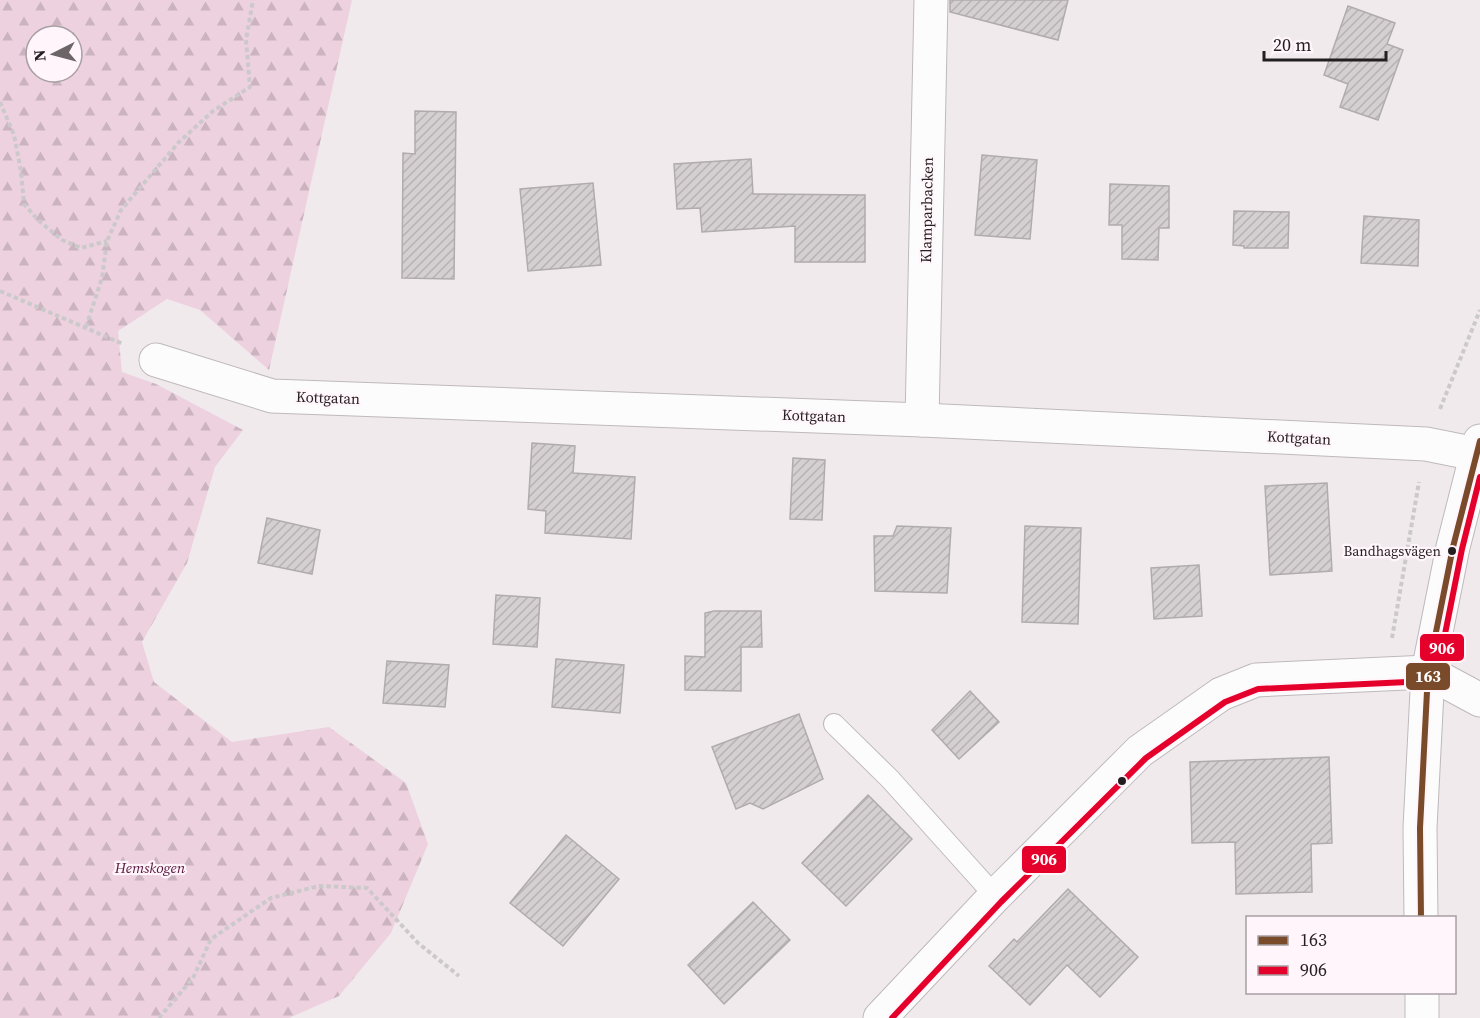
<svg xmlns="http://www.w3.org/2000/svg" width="1480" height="1018" font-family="'Source Serif 4',serif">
<defs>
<pattern id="forest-firs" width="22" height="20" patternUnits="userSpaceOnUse" patternTransform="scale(1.5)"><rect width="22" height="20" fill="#edd1df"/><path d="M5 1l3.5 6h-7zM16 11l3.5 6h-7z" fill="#cbb3bf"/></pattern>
<pattern id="building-hatch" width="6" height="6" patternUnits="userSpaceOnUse" patternTransform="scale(1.5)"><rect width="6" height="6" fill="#d4d0d2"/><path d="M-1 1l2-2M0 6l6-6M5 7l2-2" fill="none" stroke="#b6b2b4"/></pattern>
</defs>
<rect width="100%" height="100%" fill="#f0eaed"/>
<path fill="url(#forest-firs)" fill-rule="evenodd" d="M 0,0 L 352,0 L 269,370 L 200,310 L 167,299 L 118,331 L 122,372 L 156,384 L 243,430 L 215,467 L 187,563 L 142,642 L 154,682 L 232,742 L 329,727 L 406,783 L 428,844 L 391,933 L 339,996 L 289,1018 L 0,1018 ZM 36,36 L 72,36 L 72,72 L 36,72 Z"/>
<g fill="url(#building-hatch)" stroke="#b0abad" stroke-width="1.5">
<path d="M 950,0 L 1068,0 L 1058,40 L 950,12 Z"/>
<path d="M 1348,6 L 1395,23 L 1387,44 L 1403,50 L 1378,120 L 1340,107 L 1348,84 L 1324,75 Z"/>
<path d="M 415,111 L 456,112 L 454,279 L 402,278 L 403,153 L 415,154 Z"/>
<path d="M 982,155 L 1037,160 L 1030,239 L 975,235 Z"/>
<path d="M 751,159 L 753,194 L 865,195 L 865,262 L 795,262 L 795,226 L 702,232 L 700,208 L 677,209 L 674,164 Z"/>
<path d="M 593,183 L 601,265 L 528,271 L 520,189 Z"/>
<path d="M 1110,184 L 1169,186 L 1169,228 L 1159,228 L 1158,260 L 1122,259 L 1122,225 L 1109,225 Z"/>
<path d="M 1234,211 L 1289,212 L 1288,248 L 1244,248 L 1244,246 L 1233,245 Z"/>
<path d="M 1364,216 L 1419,220 L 1418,266 L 1361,263 Z"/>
<path d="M 532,443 L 575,446 L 573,473 L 635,477 L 631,539 L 545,533 L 546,511 L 528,509 Z"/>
<path d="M 793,458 L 825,460 L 822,520 L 790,519 Z"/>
<path d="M 1327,483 L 1332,571 L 1270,575 L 1265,486 Z"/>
<path d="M 267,518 L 320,530 L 312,574 L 258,563 Z"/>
<path d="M 897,526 L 951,528 L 947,593 L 875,591 L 874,536 L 893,536 Z"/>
<path d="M 1025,526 L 1081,528 L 1078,624 L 1022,622 Z"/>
<path d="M 1199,565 L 1202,616 L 1154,619 L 1151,568 Z"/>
<path d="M 496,595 L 540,598 L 537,647 L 493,644 Z"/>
<path d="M 714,611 L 761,611 L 762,647 L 741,647 L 741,691 L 685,690 L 685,656 L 705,657 L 705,613 Z"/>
<path d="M 556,659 L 624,665 L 620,713 L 552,707 Z"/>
<path d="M 387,661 L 449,665 L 445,707 L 383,703 Z"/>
<path d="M 970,691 L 999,722 L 959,759 L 932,730 Z"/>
<path d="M 799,714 L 823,779 L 763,809 L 750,803 L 736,809 L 712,747 Z"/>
<path d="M 1329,757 L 1332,843 L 1311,844 L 1312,892 L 1236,894 L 1235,842 L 1192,843 L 1190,762 Z"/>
<path d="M 868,795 L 912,839 L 846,906 L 802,863 Z"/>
<path d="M 566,835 L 619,879 L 563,946 L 510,903 Z"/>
<path d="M 1068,889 L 1138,957 L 1100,997 L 1067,965 L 1030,1005 L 989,966 L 1014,939 L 1017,942 Z"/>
<path d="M 753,902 L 790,940 L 724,1004 L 688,965 Z"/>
</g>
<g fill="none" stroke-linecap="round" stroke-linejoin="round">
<g stroke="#beb9bc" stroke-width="22">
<path id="lane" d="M 834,724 L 890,779 L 995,896"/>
</g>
<g stroke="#beb9bc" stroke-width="35">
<g id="street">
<path d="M 156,360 L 272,396 L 922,420 L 1426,444 L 1476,454"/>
<path d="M 922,420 L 931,0"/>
<path d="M 880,1018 L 995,896 L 1140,751 L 1221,694 L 1256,680 L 1428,672 L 1480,700"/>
</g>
</g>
<g stroke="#beb9bc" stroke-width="35">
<g id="secondary">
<path d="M 1421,918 L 1420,828 L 1428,672 L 1453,547 L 1480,441"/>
<path d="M 1422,992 L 1422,1018"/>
</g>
</g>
<g stroke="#ccc9cb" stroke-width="4" stroke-dasharray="4.5 3" stroke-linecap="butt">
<path d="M 0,102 L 14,135 L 21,171 L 24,204 L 38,220 L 62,240 L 81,248 L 107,241"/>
<path d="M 0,291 L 123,344"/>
<path d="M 86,327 L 102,278 L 107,241 L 121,210 L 179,142 L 213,111 L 250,87 L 246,40 L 253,0"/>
<path d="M 1440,409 L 1480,310"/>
<path d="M 1392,638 L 1419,482"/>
<path d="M 159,1018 L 193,978 L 211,939 L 271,898 L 319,886 L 367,888 L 418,943 L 459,976"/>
</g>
<use href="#lane" stroke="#fdfcfc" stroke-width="20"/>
<use href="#street" stroke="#fdfcfc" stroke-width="33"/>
<use href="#secondary" stroke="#fdfcfc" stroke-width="33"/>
<g stroke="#fff5fa" stroke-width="10">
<path id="bus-1" d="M 1421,918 L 1420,828 L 1428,672 L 1453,547 L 1480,441"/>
</g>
<g stroke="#fff5fa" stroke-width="10">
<path id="bus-2" d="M 892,1018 L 1001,902 L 1146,758 L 1225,702 L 1258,689 L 1428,681 L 1434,679 L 1437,674 L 1462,549 L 1480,477"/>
</g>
<use href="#bus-1" stroke="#7a4b2a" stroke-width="6"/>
<use href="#bus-2" stroke="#e4002b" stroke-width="6"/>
</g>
<g fill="#231e20" stroke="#fff5fa" stroke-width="2">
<circle cx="1452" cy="551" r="5"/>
<circle cx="1122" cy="781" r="5"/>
</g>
<g text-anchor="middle" stroke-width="4.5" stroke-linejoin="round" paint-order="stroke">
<g font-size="14" fill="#231e20" stroke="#fff5fa" text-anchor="end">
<text x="1441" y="556">Bandhagsvägen</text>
</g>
<g font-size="15" fill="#231e20" stroke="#fff5fa">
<text transform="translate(927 210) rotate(-89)" y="5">Klamparbacken</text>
<text transform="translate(328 398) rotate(2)" y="5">Kottgatan</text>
<text transform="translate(814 416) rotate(2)" y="5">Kottgatan</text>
<text transform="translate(1299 438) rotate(3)" y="5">Kottgatan</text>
</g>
<g font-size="15" font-style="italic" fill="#58143d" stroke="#fff5fa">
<text x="150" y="873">Hemskogen</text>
</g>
</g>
<g stroke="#fff5fa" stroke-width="2">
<rect x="1419" y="633" width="46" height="29" rx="6" fill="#e4002b"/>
<rect x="1405" y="662" width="46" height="29" rx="6" fill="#7a4b2a"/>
<rect x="1021" y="845" width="46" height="29" rx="6" fill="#e4002b"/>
</g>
<g font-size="16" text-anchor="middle" font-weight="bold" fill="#fff">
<text x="1442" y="654">906</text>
<text x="1428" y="682">163</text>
<text x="1044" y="865">906</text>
</g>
<rect x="1246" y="916" width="210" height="78" fill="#fff5fa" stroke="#a79fa3" stroke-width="1.5"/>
<rect x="1258" y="936" width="30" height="9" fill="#7a4b2a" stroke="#a79fa3" stroke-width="1.5"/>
<text x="1300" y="946" font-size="18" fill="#231e20">163</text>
<rect x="1258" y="966" width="30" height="9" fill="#e4002b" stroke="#a79fa3" stroke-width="1.5"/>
<text x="1300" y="976" font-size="18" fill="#231e20">906</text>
<g transform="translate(54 54) rotate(264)"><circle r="28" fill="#fff5fa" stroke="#a79fa3" stroke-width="1.5"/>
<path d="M0-4.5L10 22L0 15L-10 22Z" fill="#6b6568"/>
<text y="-9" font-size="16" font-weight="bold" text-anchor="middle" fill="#231e20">N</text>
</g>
<path d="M1264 51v9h122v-9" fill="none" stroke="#231e20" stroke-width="3"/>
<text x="1273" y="51" font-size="18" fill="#231e20" stroke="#fff5fa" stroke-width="4.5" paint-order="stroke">20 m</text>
</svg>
